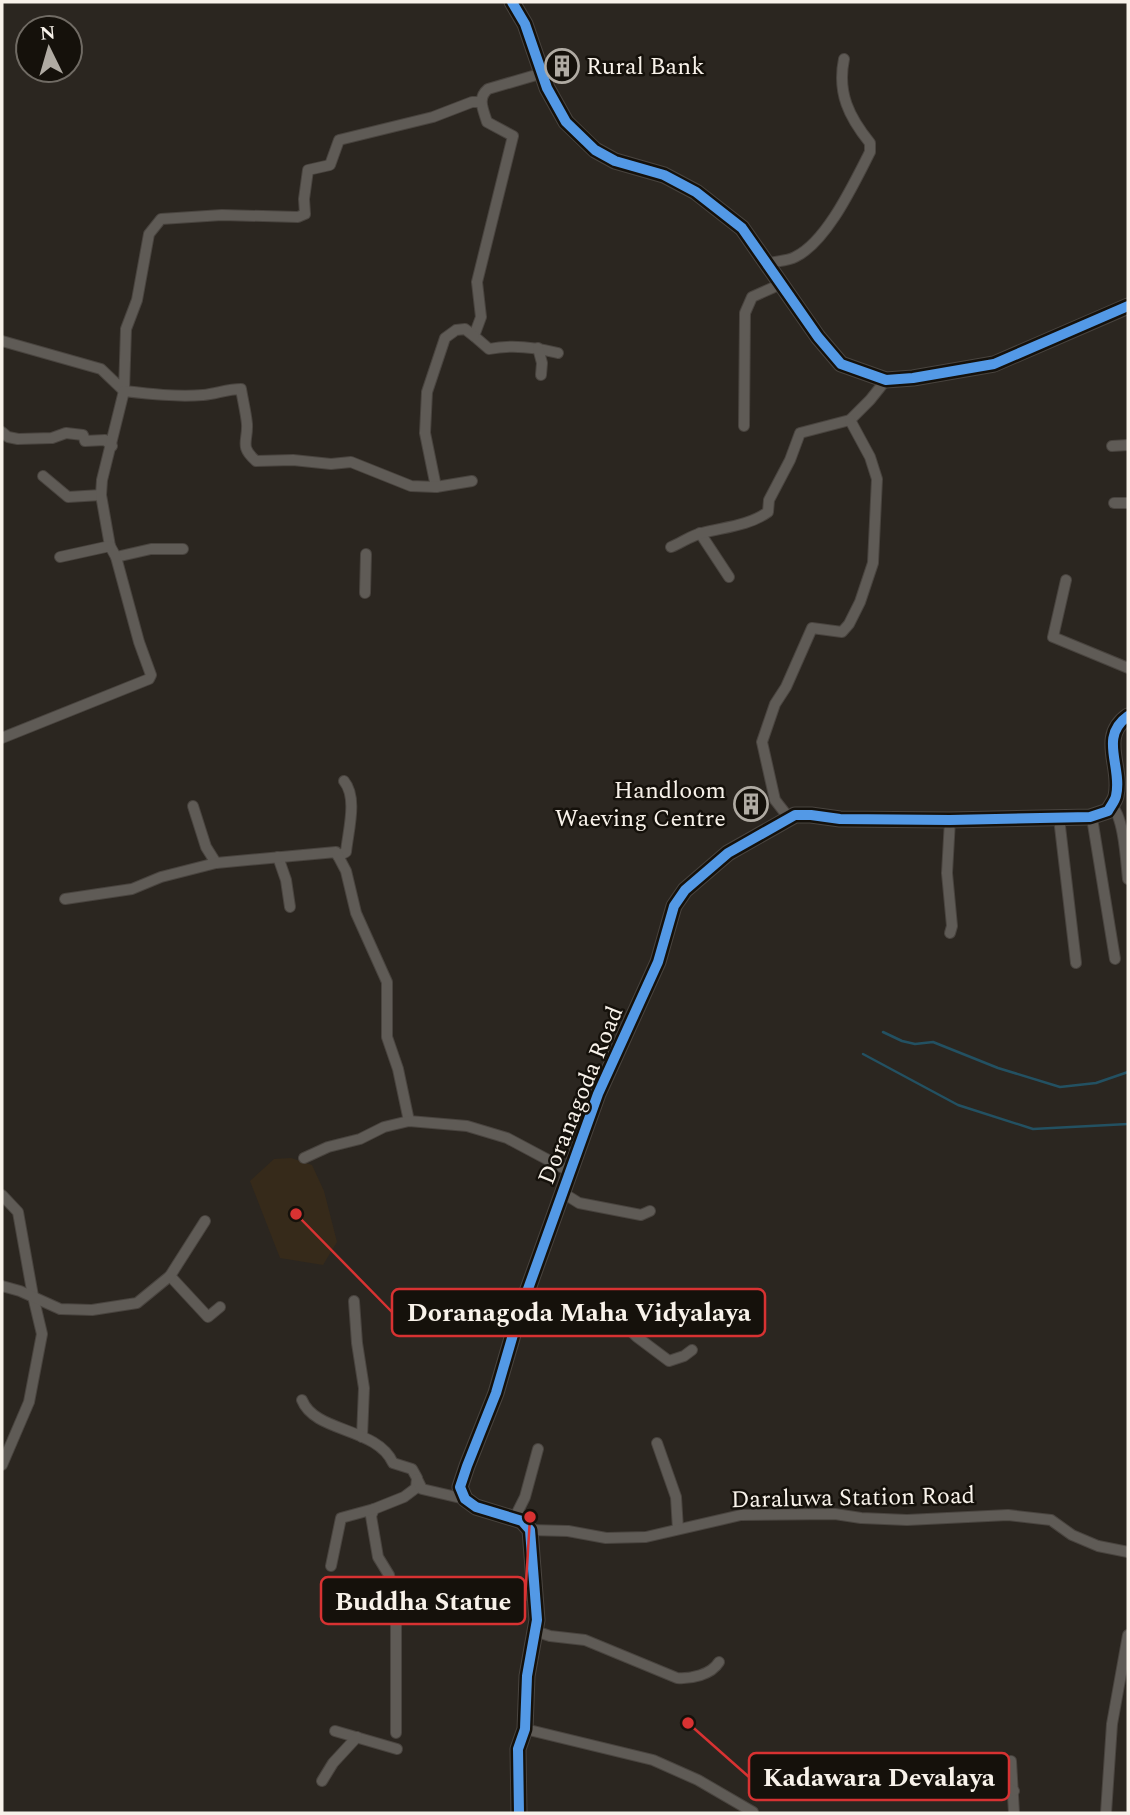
<svg xmlns="http://www.w3.org/2000/svg" width="1130" height="1815" font-family="Spectral,serif">
<rect width="100%" height="100%" fill="#2b2620"/>
<path fill="#362a1a" d="M 291,1158 L 312,1165 L 324,1191 L 337,1242 L 323,1265 L 280,1258 L 250,1181 L 274,1159 Z"/>
<g fill="none" stroke-linecap="round" stroke-linejoin="round">
<g stroke="#235162" stroke-width="2.5">
<path d="M 883,1032 L 902,1041 L 915,1044 L 933,1042 L 998,1068 L 1060,1087 L 1096,1083 L 1128,1072"/>
<path d="M 863,1054 L 958,1105 L 1033,1129 L 1128,1124"/>
</g>
<g stroke="#49443f" stroke-width="12">
<g id="street">
<path d="M 543,73 L 488,89 C 477,98 483,109 487,122 L 513,136 L 477,282 L 481,317 L 474,336 L 489,349 C 513,344 535,347 558,353"/>
<path d="M 769,263 C 777,261 788,261 795,257 C 827,242 854,183 870,152 L 870,143 C 849,117 837,93 844,59"/>
<path d="M 2,341 L 101,369 L 124,391 L 126,329 L 137,300 L 149,234 L 161,219 L 222,215 L 298,217 L 305,214 L 304,199 L 308,170 L 330,165 L 339,140 L 433,117 L 472,102 L 481,102"/>
<path d="M 538,348 L 542,363 L 541,375"/>
<path d="M 744,426 L 745,313 L 752,297 L 781,284"/>
<path d="M 2,432 L 8,437 L 18,439 L 52,438 L 66,433 L 83,435 L 85,441 L 105,440 L 112,446"/>
<path d="M 1112,446 L 1128,445"/>
<path d="M 43,476 L 68,497 L 101,495"/>
<path d="M 436,487 L 425,433 L 427,392 L 445,338 L 456,330 L 465,329 L 474,336"/>
<path d="M 1114,503 L 1128,503"/>
<path d="M 700,533 L 729,577"/>
<path d="M 110,546 L 101,495 L 102,480 L 124,391 C 150,394 176,397 203,395 C 216,394 227,389 241,389 C 243,401 246,413 247,424 C 248,442 239,446 256,461 L 293,460 L 331,464 L 351,462 L 411,486 L 436,487 L 472,481"/>
<path d="M 671,547 C 681,543 692,535 702,533 C 725,527 748,526 768,512 L 769,500 L 790,460 L 800,433 L 850,420 L 870,400 L 886,380"/>
<path d="M 116,557 L 151,549 L 183,549"/>
<path d="M 1066,580 L 1053,637 L 1128,668"/>
<path d="M 365,593 L 366,554"/>
<path d="M 2,738 L 149,679 L 151,675 L 139,642 L 116,557 L 110,546 L 60,557"/>
<path d="M 1111,805 C 1124,816 1126,861 1128,879"/>
<path d="M 193,806 L 206,847 L 216,863"/>
<path d="M 1090,817 L 1093,824 L 1115,959"/>
<path d="M 789,818 L 775,800 L 762,742 L 775,704 L 786,687 L 812,628 L 842,632 L 849,624 L 860,602 L 873,563 L 877,479 L 870,457 L 850,420"/>
<path d="M 1059,818 L 1076,963"/>
<path d="M 950,820 L 947,873 L 952,926 L 950,933"/>
<path d="M 338,856 L 346,852 C 348,831 358,798 344,781"/>
<path d="M 278,857 L 286,880 L 290,907"/>
<path d="M 65,899 L 132,889 L 161,877 L 216,863 L 336,852 L 346,871 L 356,913 L 387,982 L 387,1037 L 398,1069 L 409,1121"/>
<path d="M 304,1158 L 328,1147 L 360,1139 L 384,1127 L 409,1121 L 467,1126 L 507,1138 L 569,1171"/>
<path d="M 563,1193 L 579,1203 L 641,1215 L 650,1211"/>
<path d="M 2,1195 L 18,1212 L 33,1296 L 42,1334 L 29,1402 L 2,1465"/>
<path d="M 170,1276 L 208,1317 L 220,1307"/>
<path d="M 2,1286 L 20,1291 L 60,1309 L 92,1310 L 137,1303 L 170,1276 L 205,1221"/>
<path d="M 354,1301 L 357,1343 L 364,1388 L 362,1437"/>
<path d="M 623,1323 L 637,1337 L 669,1361 L 684,1356 L 692,1350"/>
<path d="M 302,1400 C 315,1433 377,1427 393,1463 L 412,1469 L 417,1478 L 416,1488 L 404,1497 L 374,1509 L 371,1516 L 378,1557 L 389,1575 L 396,1622 L 396,1733"/>
<path d="M 657,1443 L 676,1497 L 678,1529"/>
<path d="M 417,1479 L 422,1489 L 465,1499"/>
<path d="M 514,1519 L 525,1497 L 538,1449"/>
<path d="M 530,1530 L 568,1531 L 606,1538 L 646,1537 L 741,1515 L 835,1514 L 861,1518 L 907,1520 L 1008,1515 L 1051,1520 L 1072,1535 L 1098,1546 L 1128,1552"/>
<path d="M 331,1566 L 341,1518 L 374,1509"/>
<path d="M 535,1631 L 550,1636 L 585,1640 L 677,1678 C 691,1679 711,1675 719,1662"/>
<path d="M 525,1729 L 653,1760 L 698,1780 L 753,1812"/>
<path d="M 335,1731 L 397,1749"/>
<path d="M 1011,1761 L 1014,1813"/>
<path d="M 990,1778 L 1014,1791"/>
<path d="M 322,1781 L 333,1763 L 357,1737"/>
<path d="M 1106,1813 L 1112,1724 L 1128,1635"/>
</g>
</g>
<g stroke="#49443f" stroke-width="17">
<g id="secondary">
<path d="M 512,2 L 525,24 L 547,88 L 566,122 L 595,150 L 615,161 L 664,175 L 696,192 L 742,228 L 818,337 L 841,364 L 886,380 L 913,378 L 994,364 L 1128,306"/>
<path d="M 519,1813 L 518,1749 L 525,1729 L 527,1676 L 537,1620 L 530,1530 L 522,1521 L 476,1507 L 465,1499 L 460,1487 L 467,1466 L 496,1393 L 519,1314 L 598,1094 L 658,962 L 674,906 L 685,890 L 728,853 L 795,815 L 811,815 L 840,819 L 950,820 L 1090,817 L 1108,811 C 1110,807 1115,801 1116,796 C 1123,767 1098,737 1128,716"/>
</g>
</g>
<use href="#street" stroke="#5f5b56" stroke-width="10"/>
<use href="#secondary" stroke="#5f5b56" stroke-width="14"/>
<g stroke="#15110b" stroke-width="15">
<g id="cycleway">
<path d="M 512,2 L 525,24 L 547,88 L 566,122 L 595,150 L 615,161 L 664,175 L 696,192 L 742,228 L 818,337 L 841,364 L 886,380 L 913,378 L 994,364 L 1128,306"/>
<path d="M 519,1813 L 518,1749 L 525,1729 L 527,1676 L 537,1620 L 530,1530 L 522,1521 L 476,1507 L 465,1499 L 460,1487 L 467,1466 L 496,1393 L 519,1314 L 598,1094 L 658,962 L 674,906 L 685,890 L 728,853 L 795,815 L 811,815 L 840,819 L 950,820 L 1090,817 L 1108,811 C 1110,807 1115,801 1116,796 C 1123,767 1098,737 1128,716"/>
</g>
</g>
<use href="#cycleway" stroke="#5399e6" stroke-width="10"/>
</g>
<defs>
<g id="building-ring" transform="scale(1.75)"><circle r="9.5" fill="#15110b" stroke="#b0aba3" stroke-width="1.5"/><path d="M-4-6H4V6H1V3H-1V6H-4ZM-2.5-4.3h1.7v1.8h-1.7ZM.8-4.3h1.7v1.8H.8ZM-2.5-1h1.7V.8h-1.7ZM.8-1h1.7V.8H.8Z" fill="#b0aba3"/></g>
</defs>
<g fill-rule="evenodd">
<use href="#building-ring" x="562" y="66"/>
<use href="#building-ring" x="751" y="804"/>
</g>
<g text-anchor="middle" stroke-width="5" stroke-linejoin="round" paint-order="stroke">
<g font-size="24" fill="#f8f2ea" stroke="#15110b" text-anchor="start">
<text x="586" y="74">Rural Bank</text>
<text x="726" y="798" text-anchor="end">Handloom<tspan x="726" dy="28">Waeving Centre</tspan></text>
</g>
<g font-size="24" fill="#f8f2ea" stroke="#15110b">
<text transform="translate(580 1095) rotate(-68)" y="8">Doranagoda Road</text>
<text transform="translate(853 1497) rotate(-1)" y="8">Daraluwa Station Road</text>
</g>
</g>
<path fill="none" stroke="#d83232" stroke-width="2.5" d="M296 1214L392 1312M530 1517L525 1601M688 1723L749 1777"/>
<g fill="#d83232" stroke="#15110b" stroke-width="2.5">
<circle cx="296" cy="1214" r="7"/>
<circle cx="530" cy="1517" r="7"/>
<circle cx="688" cy="1723" r="7"/>
</g>
<g fill="#15110b" stroke="#d83232" stroke-width="2.5">
<rect x="392" y="1289" width="373" height="47" rx="7"/>
<rect x="321" y="1577" width="204" height="47" rx="7"/>
<rect x="749" y="1753" width="260" height="47" rx="7"/>
</g>
<g font-size="26" text-anchor="middle" font-weight="bold" fill="#f8f2ea">
<text x="579" y="1321">Doranagoda Maha Vidyalaya</text>
<text x="423" y="1610">Buddha Statue</text>
<text x="879" y="1786">Kadawara Devalaya</text>
</g>
<rect width="1130" height="1815" fill="none" stroke="#f8f2ea" stroke-width="7"/>
<g transform="translate(49 49) rotate(355)"><circle r="33" fill="#15110b" stroke="#706b64" stroke-width="2"/>
<path d="M0-5L12 26L0 18L-12 26Z" fill="#b0aba3"/>
<text y="-10" font-size="19" font-weight="bold" text-anchor="middle" fill="#f8f2ea">N</text>
</g>
</svg>
